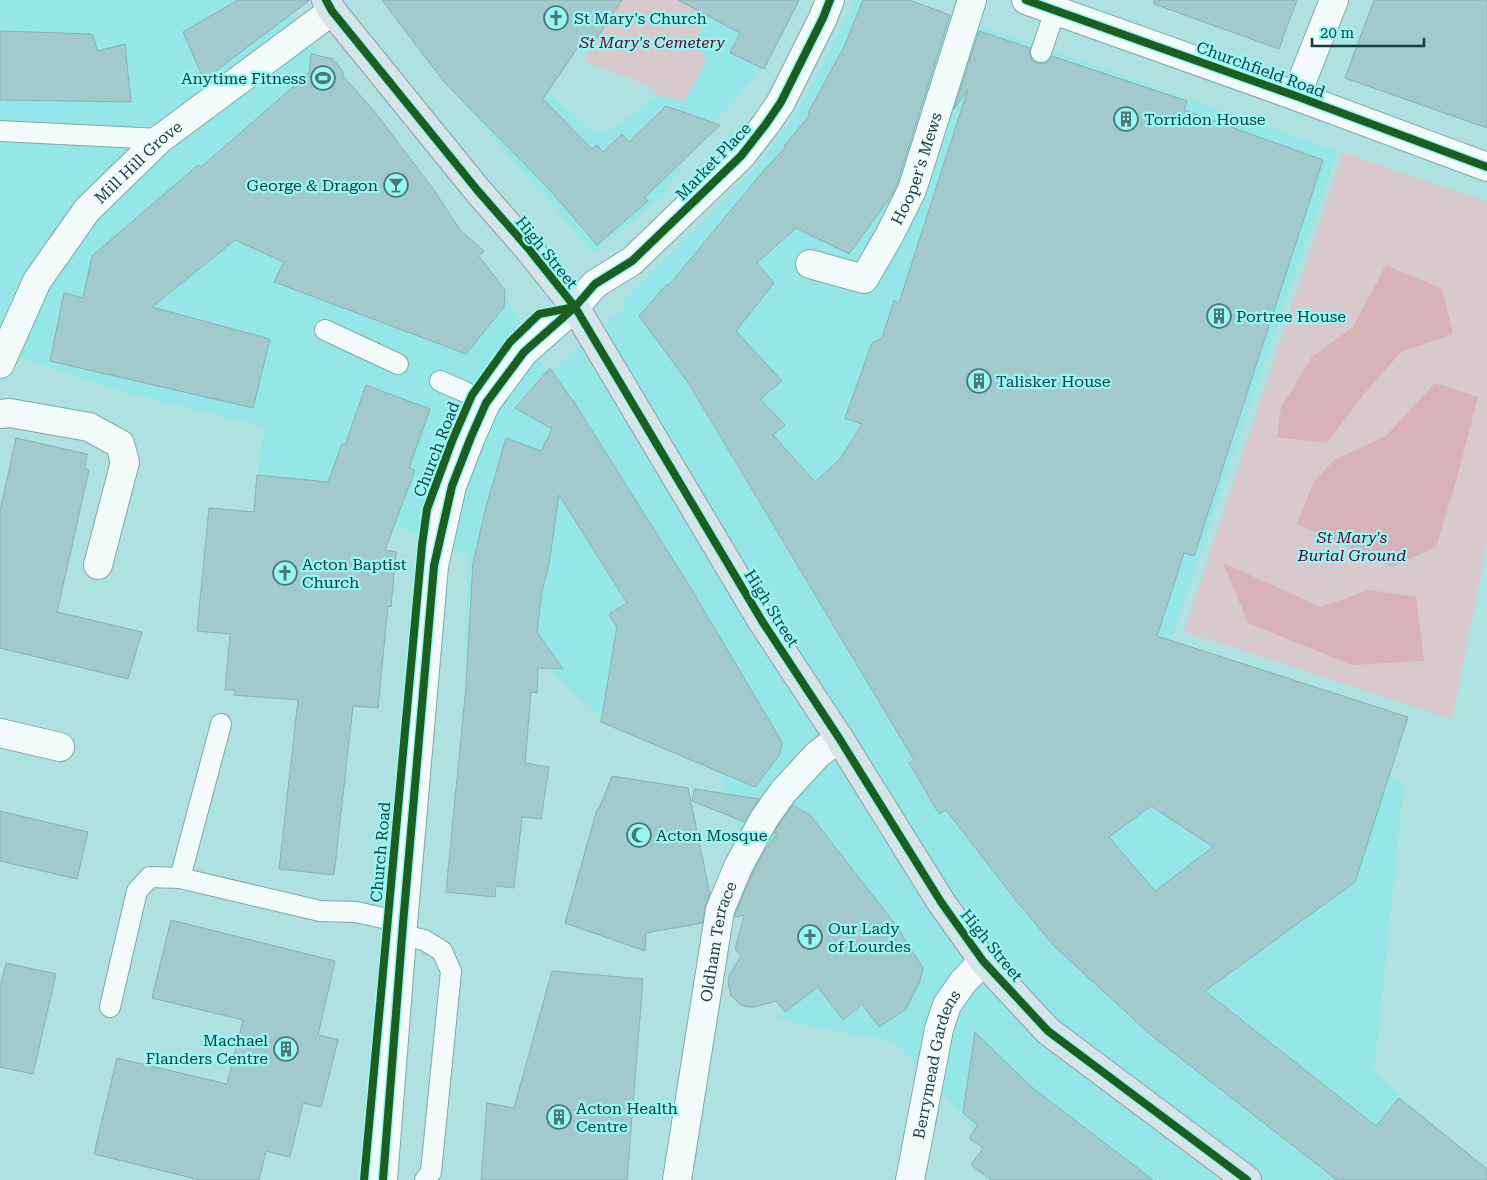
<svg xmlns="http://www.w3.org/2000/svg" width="1487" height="1180" font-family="'Roboto Serif',serif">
<rect width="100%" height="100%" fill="#aee1e0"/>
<g fill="#94e7e6">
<path d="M 0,0 L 281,0 L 376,134 L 504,293 L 548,374 L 623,309 L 625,299 L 759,165 L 799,109 L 856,0 L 909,0 L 1337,151 L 1170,642 L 1304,744 L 1404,783 L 1374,1073 L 1487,1171 L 1487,1180 L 1029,1180 L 982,1138 L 895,1042 L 776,1019 L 896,925 L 838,850 L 785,892 L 755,875 L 716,763 L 605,721 L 549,669 L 465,660 L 469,555 L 396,526 L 277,516 L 280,477 L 257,475 L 265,427 L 120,391 L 0,351 Z"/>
<path d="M 382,0 L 450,0 L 594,134 L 617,126 L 658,95 L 685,100 L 694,44 L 709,16 L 791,0 L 757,75 L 697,142 L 660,200 L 593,252 L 422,56 Z"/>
</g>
<g fill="#d8c9cc">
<path d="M 622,0 L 717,0 L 694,44 L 707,59 L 685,101 L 658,95 L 649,86 L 584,61 Z"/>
<path d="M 1343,152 L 1487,202 L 1487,544 L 1452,719 L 1184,632 Z"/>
</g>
<g fill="#d8b2b8">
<path d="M 1386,265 L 1442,289 L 1453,334 L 1401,352 L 1364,394 L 1327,443 L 1277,437 L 1281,407 L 1312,357 L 1353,327 Z"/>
<path d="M 1435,383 L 1478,397 L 1457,478 L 1436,547 L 1392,567 L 1297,524 L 1313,483 L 1334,460 L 1386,436 Z"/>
<path d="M 1223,563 L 1321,607 L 1369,590 L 1416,597 L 1424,661 L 1352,665 L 1248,623 Z"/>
</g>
<g fill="#a2cacd" stroke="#89b1b5" fill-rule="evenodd">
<path d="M 238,0 L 310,0 L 204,80 L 183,32 Z"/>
<path d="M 382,0 L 622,0 L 593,44 L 584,38 L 543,99 L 592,149 L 597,145 L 603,152 L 622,134 L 629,142 L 666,106 L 720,125 L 645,197 L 648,201 L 597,245 L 550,190 L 445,83 Z"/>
<path d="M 678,0 L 799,0 L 764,69 L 730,53 L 740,33 Z"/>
<path d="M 863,0 L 909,0 L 950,15 L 897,184 L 892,195 L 849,254 L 796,228 L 757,263 L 774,283 L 736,331 L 782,381 L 760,399 L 785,425 L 773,435 L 815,482 L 840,459 L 862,424 L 845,418 L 872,343 L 882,338 L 894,301 L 899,303 L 968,89 L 954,109 L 979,31 L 1030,48 L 1030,55 L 1032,60 L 1037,63 L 1044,64 L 1049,61 L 1052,56 L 1187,101 L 1184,110 L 1323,160 L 1194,556 L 1184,553 L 1157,636 L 1408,717 L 1355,882 L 1205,991 L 1376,1126 L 1399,1098 L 1487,1169 L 1487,1180 L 1337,1180 L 1152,1036 L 1055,947 L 1018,903 L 946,810 L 939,814 L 909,763 L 914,760 L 689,384 L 639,316 L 667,284 L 669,285 L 765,169 L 786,147 L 784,146 L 810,115 L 808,113 L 845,45 ZM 1151,806 L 1213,847 L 1155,891 L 1109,837 Z"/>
<path d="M 1154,0 L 1297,0 L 1279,49 L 1154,4 Z"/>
<path d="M 1374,0 L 1487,0 L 1487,128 L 1345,78 Z"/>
<path d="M 0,31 L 92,34 L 98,51 L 125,44 L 131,102 L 0,100 Z"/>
<path d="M 311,54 L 333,59 L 343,72 L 343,76 L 375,112 L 434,190 L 460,230 L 484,251 L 479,256 L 505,290 L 504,307 L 466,354 L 274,282 L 284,262 L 235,240 L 152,307 L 270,339 L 253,408 L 50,361 L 64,293 L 83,298 L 92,256 L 198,165 L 201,167 L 247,127 L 309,73 Z"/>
<path d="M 550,368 L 572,400 L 574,400 L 574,402 L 689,585 L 782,742 L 780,754 L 755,787 L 601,722 L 617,627 L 609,614 L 627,603 L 559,495 L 549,564 L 542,591 L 537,632 L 563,669 L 538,668 L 537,693 L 531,692 L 525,763 L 549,767 L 541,819 L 522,817 L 514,888 L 496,886 L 495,897 L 446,892 L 466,686 L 473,563 L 486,507 L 506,438 L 541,451 L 552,429 L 515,408 Z"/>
<path d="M 366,385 L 430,409 L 409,468 L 415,470 L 385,550 L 396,552 L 391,607 L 388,606 L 378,708 L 353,706 L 334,875 L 279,869 L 298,700 L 234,695 L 235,690 L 225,690 L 230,634 L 197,631 L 209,508 L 254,512 L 257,475 L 328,482 L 342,444 L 345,445 Z"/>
<path d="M 16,438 L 87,454 L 85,468 L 89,470 L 57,612 L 142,632 L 128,679 L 0,648 L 0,511 Z"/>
<path d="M 612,776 L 688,788 L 710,894 L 705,907 L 702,923 L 646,933 L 645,951 L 565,923 L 597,809 L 599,809 Z"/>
<path d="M 695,789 L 759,799 L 745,822 L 692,801 Z"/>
<path d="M 793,805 L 810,815 L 896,925 L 923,968 L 920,981 L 906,1009 L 879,1027 L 862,1004 L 843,1020 L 818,987 L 785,1012 L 776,1001 L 755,1007 L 748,1007 L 741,1005 L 731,996 L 728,982 L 730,974 L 741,956 L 735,949 L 744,915 L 735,917 L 735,914 L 752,874 L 763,853 L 777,834 L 774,833 L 777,827 Z"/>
<path d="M 0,811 L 88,832 L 77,879 L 0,861 Z"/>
<path d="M 171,920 L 335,961 L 318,1035 L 338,1040 L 321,1107 L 303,1103 L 290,1157 L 266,1151 L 259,1180 L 200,1180 L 94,1154 L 117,1058 L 227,1084 L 243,1020 L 152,998 Z"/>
<path d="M 6,963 L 56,974 L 33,1074 L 0,1067 L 0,987 Z"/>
<path d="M 552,971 L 643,979 L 627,1180 L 481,1180 L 487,1103 L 514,1108 Z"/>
<path d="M 975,1032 L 1029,1085 L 1153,1180 L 991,1180 L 971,1165 L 983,1148 L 969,1138 L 978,1125 L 963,1113 Z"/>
</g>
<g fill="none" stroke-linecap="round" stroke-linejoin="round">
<g stroke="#7fa9a8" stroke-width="22">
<g id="lane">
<path d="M 1041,52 L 1055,11"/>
<path d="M 0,131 L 160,139"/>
<path d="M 325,330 L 398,364"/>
<path d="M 440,381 L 463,391 L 486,403"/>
<path d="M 180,878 L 221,724"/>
<path d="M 402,935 L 424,940 L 442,951 L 451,971 L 431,1172 L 425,1180"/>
<path d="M 110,1007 L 137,891 L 150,877 L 180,878 L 320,911 L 356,912 L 388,919 L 403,924"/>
</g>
</g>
<g stroke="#7fa9a8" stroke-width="30">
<g id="street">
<path d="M 1296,96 L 1334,0"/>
<path id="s1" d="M 810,264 L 864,279 L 889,236 L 912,190 L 972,0"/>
<path id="s2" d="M 0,364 L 37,281 L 87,210 L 160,139 L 332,11"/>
<path d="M 0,414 L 10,413 L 89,427 L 120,444 L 125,462 L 98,565"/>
<path d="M 0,733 L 60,747"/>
<path d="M 383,1180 L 403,924 L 434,566 L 452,486 L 471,437 L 486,403 L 524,352 L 575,307"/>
<path id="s3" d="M 677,1180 L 720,910 L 738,867 L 764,819 L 783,792 L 817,755 L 839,738"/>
<path id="s4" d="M 910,1180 L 939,1029 L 947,1005 L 963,982 L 983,961"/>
</g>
</g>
<g stroke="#7fa9a8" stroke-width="30">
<g id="secondary">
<path d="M 1026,0 L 1296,96 L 1487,167"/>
<path d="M 575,307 L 595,284 L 632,261 L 741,156 L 766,124 L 781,102 L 823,18 L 830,0"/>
</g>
</g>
<g stroke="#83a3aa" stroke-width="30">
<path id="primary" d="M 326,0 L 332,11 L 478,191 L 528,248 L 575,307 L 762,621 L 839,738 L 941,902 L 983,961 L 1048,1031 L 1247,1180"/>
</g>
<use href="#lane" stroke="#f3fafa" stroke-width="20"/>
<use href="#street" stroke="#f3fafa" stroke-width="28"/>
<use href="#secondary" stroke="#f3fafa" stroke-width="28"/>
<use href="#primary" stroke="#d9e4e8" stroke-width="28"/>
<g stroke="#98f7f5" stroke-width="11">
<g id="cycleway">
<path d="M 326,0 L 332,11 L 478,191 L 528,248 L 575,307 L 762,621 L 839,738 L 941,902 L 983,961 L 1048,1031 L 1247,1180"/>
<path d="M 1026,0 L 1296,96 L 1487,167"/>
<path d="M 364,1180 L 422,545 L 427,509 L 452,441 L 472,395 L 510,342 L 539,314 L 575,307"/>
<path d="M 383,1180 L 403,924 L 434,566 L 452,486 L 471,437 L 486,403 L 524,352 L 575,307 L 595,284 L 632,261 L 741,156 L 766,124 L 781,102 L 823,18 L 830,0"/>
</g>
</g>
<use href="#cycleway" stroke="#1b5e20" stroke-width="8"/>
</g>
<defs>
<g id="church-ring" transform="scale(1.25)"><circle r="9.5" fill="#98f7f5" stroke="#4b7777" stroke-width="1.5"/><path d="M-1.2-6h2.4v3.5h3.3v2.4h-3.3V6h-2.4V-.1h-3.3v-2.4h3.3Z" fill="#4b7777"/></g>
<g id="stadium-ring" transform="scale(1.25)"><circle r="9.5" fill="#98f7f5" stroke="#4b7777" stroke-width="1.5"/><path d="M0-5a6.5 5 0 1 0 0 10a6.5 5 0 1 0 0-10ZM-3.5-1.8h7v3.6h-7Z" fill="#4b7777"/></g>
<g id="building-ring" transform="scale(1.25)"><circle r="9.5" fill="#98f7f5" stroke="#4b7777" stroke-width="1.5"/><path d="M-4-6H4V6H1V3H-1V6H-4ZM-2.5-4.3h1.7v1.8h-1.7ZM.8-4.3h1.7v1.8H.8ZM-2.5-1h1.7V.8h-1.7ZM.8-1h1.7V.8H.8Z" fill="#4b7777"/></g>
<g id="bar-ring" transform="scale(1.25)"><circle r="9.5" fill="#98f7f5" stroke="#4b7777" stroke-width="1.5"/><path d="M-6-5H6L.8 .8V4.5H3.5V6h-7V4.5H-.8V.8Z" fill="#4b7777"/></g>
<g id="mosque-ring" transform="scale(1.25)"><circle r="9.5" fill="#98f7f5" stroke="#4b7777" stroke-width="1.5"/><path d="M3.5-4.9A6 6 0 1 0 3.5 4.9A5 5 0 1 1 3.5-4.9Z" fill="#4b7777"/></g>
</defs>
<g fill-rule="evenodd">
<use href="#church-ring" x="556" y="18"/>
<use href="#stadium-ring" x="323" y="78"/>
<use href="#building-ring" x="1126" y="119"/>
<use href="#bar-ring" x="396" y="185"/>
<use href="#building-ring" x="1219" y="316"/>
<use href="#building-ring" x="979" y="381"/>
<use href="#church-ring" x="285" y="573"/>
<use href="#mosque-ring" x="639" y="835"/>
<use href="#church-ring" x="810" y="937"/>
<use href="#building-ring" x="286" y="1049"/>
<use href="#building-ring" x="559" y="1117"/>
</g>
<g text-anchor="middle" stroke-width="4.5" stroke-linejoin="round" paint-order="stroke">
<g font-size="16" fill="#153e3e" stroke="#98f7f5" text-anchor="start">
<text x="574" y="24">St Mary's Church</text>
<text x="306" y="84" text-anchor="end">Anytime Fitness</text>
<text x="1144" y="125">Torridon House</text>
<text x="378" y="191" text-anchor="end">George &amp; Dragon</text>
<text x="1236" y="322">Portree House</text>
<text x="996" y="387">Talisker House</text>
<text x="302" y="570">Acton Baptist<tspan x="302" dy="18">Church</tspan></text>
<text x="656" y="841">Acton Mosque</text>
<text x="828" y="934">Our Lady<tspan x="828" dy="18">of Lourdes</tspan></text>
<text x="268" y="1046" text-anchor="end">Machael<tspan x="268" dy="18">Flanders Centre</tspan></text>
<text x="576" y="1114">Acton Health<tspan x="576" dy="18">Centre</tspan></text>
</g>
<g font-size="16" font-style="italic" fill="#67001e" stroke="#98f7f5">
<text x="652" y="48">St Mary's Cemetery</text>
<text x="1352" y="543">St Mary's<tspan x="1352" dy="18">Burial Ground</tspan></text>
</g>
<g font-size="16" fill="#153e3e" stroke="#98f7f5">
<text transform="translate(1261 69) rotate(20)" y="6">Churchfield Road</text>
<text transform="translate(713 161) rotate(-46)" y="6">Market Place</text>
<text dy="6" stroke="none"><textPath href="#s2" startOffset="248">Mill Hill Grove</textPath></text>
<text dy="6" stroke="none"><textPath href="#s1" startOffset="179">Hooper's Mews</textPath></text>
<text transform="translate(547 252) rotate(51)" y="6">High Street</text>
<text transform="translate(436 449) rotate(-69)" y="6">Church Road</text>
<text transform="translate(772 608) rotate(58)" y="6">High Street</text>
<text transform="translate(380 852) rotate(-85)" y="6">Church Road</text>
<text dy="6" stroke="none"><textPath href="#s3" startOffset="242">Oldham Terrace</textPath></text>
<text transform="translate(992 945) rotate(51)" y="6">High Street</text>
<text dy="6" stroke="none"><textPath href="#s4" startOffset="119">Berrymead Gardens</textPath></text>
</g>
</g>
<path d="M1312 38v8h112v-8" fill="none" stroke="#153e3e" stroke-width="2.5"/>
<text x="1320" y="38" font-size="15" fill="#153e3e" stroke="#98f7f5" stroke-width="4" paint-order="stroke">20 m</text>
</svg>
